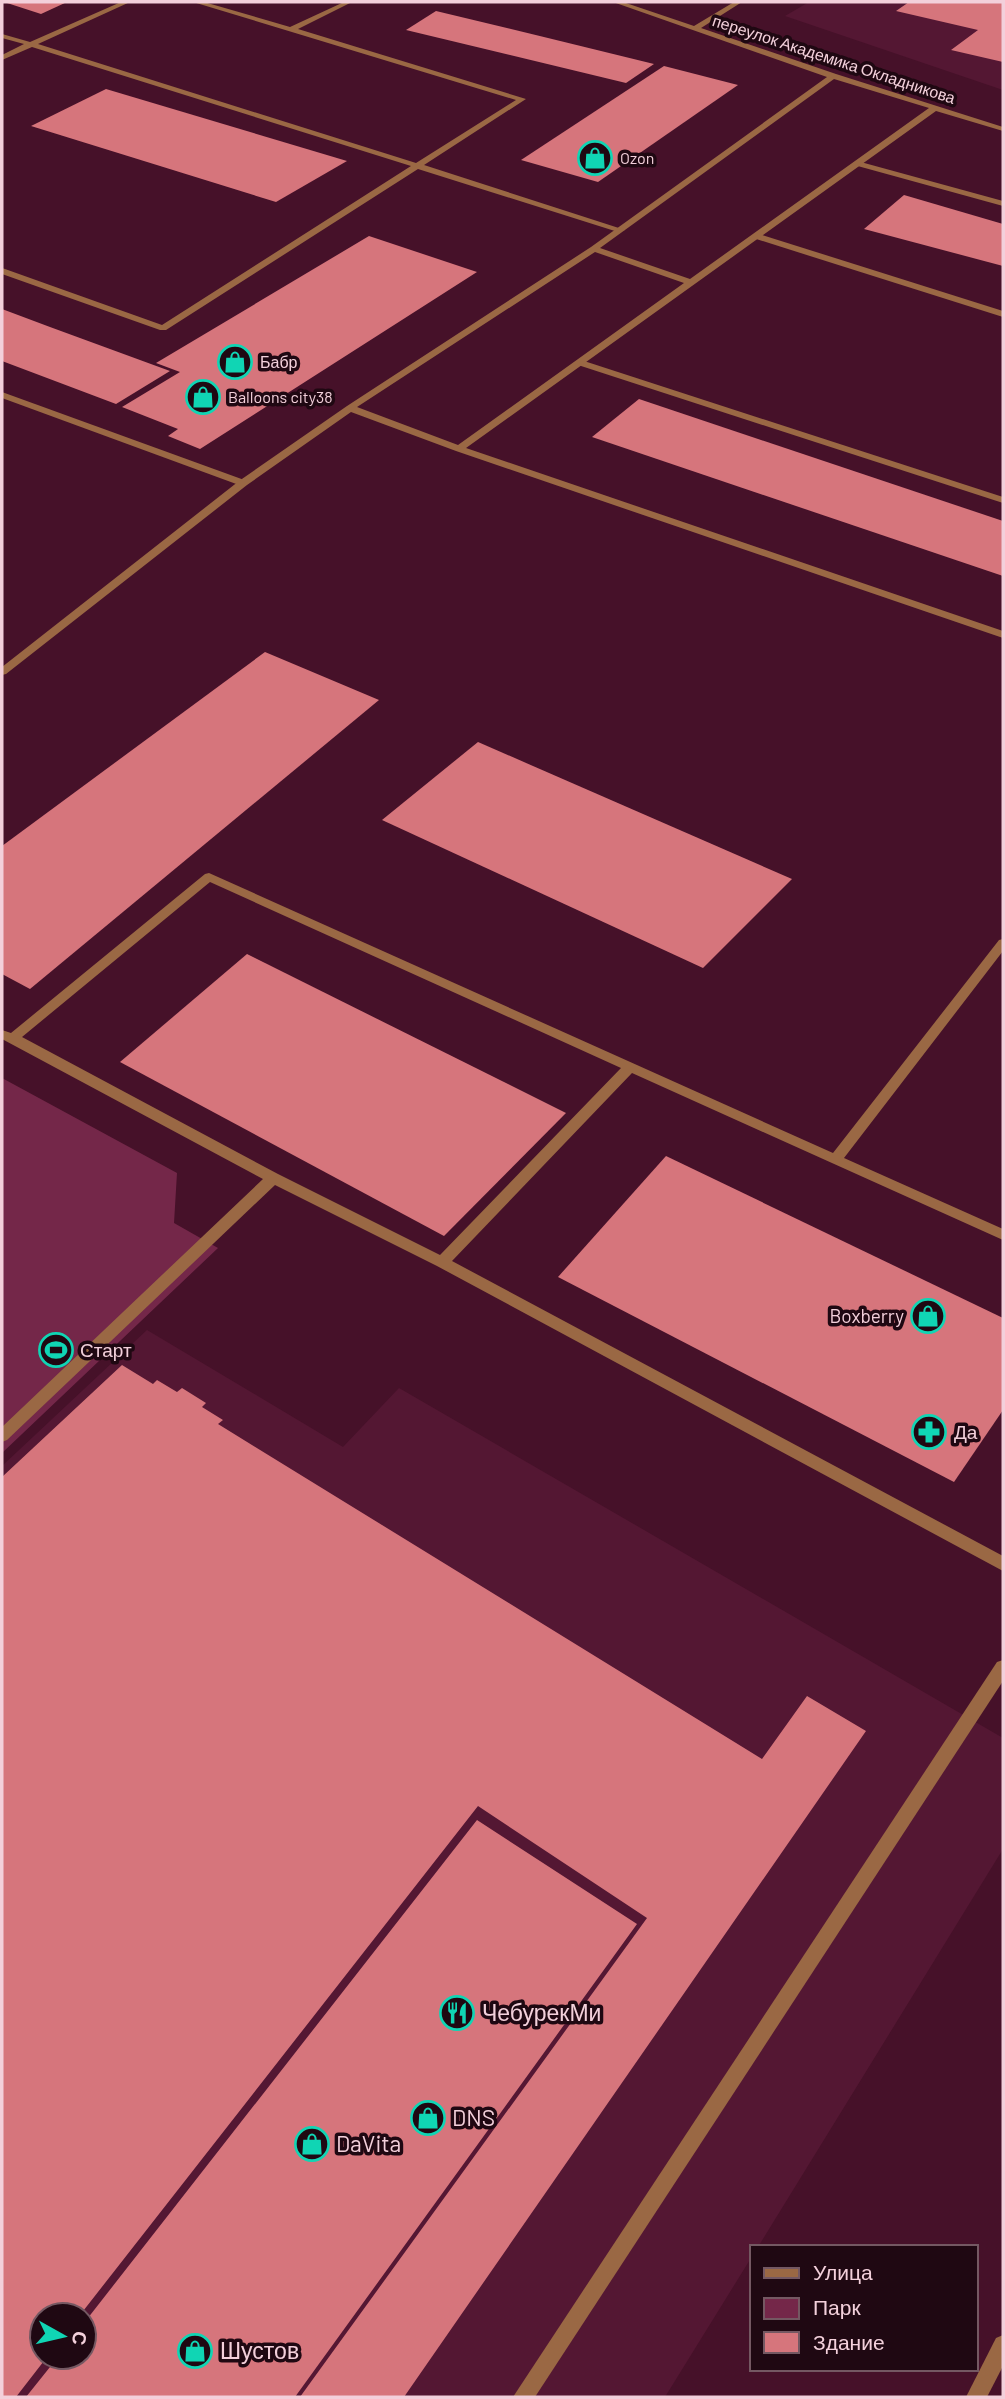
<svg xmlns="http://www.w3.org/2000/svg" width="1005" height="2399" font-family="Barlow,sans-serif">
<rect width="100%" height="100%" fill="#461129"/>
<g fill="#541733" fill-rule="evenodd">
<path d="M 809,2 L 1003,2 L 1003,90 L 785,16 Z"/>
<path d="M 147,1330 L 343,1447 L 399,1388 L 1003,1738 L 1003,1849 L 758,2247 L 751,2247 L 751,2258 L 665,2397 L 2,2397 L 2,1466 ZM 42,2315 L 84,2315 L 84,2357 L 42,2357 Z"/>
</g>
<path fill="#742749" d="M 2,1078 L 177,1173 L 174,1223 L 218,1248 L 2,1453 Z"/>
<g fill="#d6757c">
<path d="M 4,2 L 67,2 L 41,14 Z"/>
<path d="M 909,2 L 1003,2 L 1003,62 L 951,50 L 978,30 L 896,11 Z"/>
<path d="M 436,11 L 548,38 L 654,64 L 626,83 L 406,30 Z"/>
<path d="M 664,66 L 738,85 L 598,182 L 521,160 Z"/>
<path d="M 106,89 L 347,161 L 276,202 L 31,126 Z"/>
<path d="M 904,195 L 1003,224 L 1003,266 L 864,229 Z"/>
<path d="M 369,236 L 477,272 L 200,449 L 168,436 L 178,429 L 122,407 L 180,372 L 156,363 Z"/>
<path d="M 2,309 L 50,327 L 170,371 L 116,404 L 2,361 Z"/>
<path d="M 639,399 L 1003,521 L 1003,576 L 592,437 Z"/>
<path d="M 265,652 L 379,700 L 30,989 L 2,974 L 2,846 Z"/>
<path d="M 478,742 L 792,879 L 703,968 L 382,820 Z"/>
<path d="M 247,954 L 566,1113 L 444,1236 L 120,1062 Z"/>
<path d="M 666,1156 L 1003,1318 L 1003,1410 L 954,1482 L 558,1277 Z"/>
<path d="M 122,1365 L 153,1384 L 157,1380 L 177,1392 L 182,1388 L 206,1403 L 202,1407 L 223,1420 L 218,1424 L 762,1759 L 807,1696 L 866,1731 L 404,2397 L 300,2397 L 647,1918 L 478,1806 L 80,2315 L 42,2315 L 42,2357 L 47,2357 L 16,2397 L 2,2397 L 2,1477 Z"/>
<path d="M 477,1820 L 637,1924 L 295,2397 L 26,2397 L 58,2357 L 84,2357 L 84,2323 Z"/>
</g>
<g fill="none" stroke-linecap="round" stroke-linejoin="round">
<g fill="#9a6844" fill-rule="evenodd">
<path d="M 121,2 L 130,2 L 38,44 L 416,163 L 516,100 L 193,2 L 204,2 L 290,27 L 344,2 L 352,2 L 298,29 L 526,99 L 424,165 L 625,230 L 618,232 L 418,169 L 166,330 L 160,330 L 2,274 L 2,268 L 5,269 L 162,325 L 411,166 L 32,47 L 2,60 L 2,55 L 24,44 L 2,38 L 2,34 L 30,42 Z"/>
<path d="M 857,161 L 1003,201 L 1003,206 L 854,165 L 853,163 Z"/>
<path d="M 753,234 L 759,234 L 1003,311 L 1003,317 L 753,238 Z"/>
<path d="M 581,360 L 1003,497 L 1003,503 L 578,365 L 576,363 Z"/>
<path d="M 2,392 L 247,481 L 248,483 L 239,485 L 2,398 Z"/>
<path d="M 209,873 L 833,1153 L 999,940 L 1003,939 L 1003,951 L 844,1158 L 1003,1229 L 1003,1240 L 632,1073 L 452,1261 L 1003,1556 L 1003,1571 L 437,1266 L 275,1185 L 7,1440 L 2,1442 L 2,1427 L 263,1179 L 2,1039 L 2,1030 L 11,1033 L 205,874 ZM 210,882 L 621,1068 L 440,1255 L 278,1174 L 22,1037 Z"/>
<path d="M 1003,1660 L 1003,1681 L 535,2397 L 513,2397 L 997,1662 Z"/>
</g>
<g fill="#9a6844" fill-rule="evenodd">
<path d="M 613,2 L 623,2 L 694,26 L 734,2 L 742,2 L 701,28 L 836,74 L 1003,127 L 1003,131 L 936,111 L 466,448 L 1003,631 L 1003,638 L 456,451 L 351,412 L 247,485 L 6,674 L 2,675 L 2,667 L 239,481 L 347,406 L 591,247 L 827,77 ZM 834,79 L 929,108 L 690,279 L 600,248 ZM 595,252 L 684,283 L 458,445 L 357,407 Z"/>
<path d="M 1003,2335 L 1003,2366 L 987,2397 L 966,2397 L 996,2338 Z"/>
</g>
</g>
<defs>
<g id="shop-ring" transform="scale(1.75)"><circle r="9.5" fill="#1f0812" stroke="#10d5b4" stroke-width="1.5"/><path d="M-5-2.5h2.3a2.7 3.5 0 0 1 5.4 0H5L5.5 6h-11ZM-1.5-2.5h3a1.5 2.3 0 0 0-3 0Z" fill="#10d5b4"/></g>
<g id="stadium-ring" transform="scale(1.75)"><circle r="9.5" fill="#1f0812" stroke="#10d5b4" stroke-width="1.5"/><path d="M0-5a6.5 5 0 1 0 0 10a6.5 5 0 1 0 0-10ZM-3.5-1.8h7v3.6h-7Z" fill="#10d5b4"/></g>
<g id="pharmacy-ring" transform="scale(1.75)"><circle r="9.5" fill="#1f0812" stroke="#10d5b4" stroke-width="1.5"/><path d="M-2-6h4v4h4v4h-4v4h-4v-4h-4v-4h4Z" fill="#10d5b4"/></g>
<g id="restaurant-ring" transform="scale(1.75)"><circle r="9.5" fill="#1f0812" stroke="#10d5b4" stroke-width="1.5"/><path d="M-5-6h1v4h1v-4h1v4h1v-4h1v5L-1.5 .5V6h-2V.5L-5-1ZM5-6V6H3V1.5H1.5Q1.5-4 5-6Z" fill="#10d5b4"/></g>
</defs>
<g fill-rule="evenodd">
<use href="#shop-ring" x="595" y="158"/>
<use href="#shop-ring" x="235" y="362"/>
<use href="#shop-ring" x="203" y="397"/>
<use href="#shop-ring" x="928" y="1316"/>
<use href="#stadium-ring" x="56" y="1350"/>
<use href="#pharmacy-ring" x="929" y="1432"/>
<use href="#restaurant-ring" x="457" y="2013"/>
<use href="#shop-ring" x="428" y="2118"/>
<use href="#shop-ring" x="312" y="2144"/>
<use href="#shop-ring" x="195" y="2351"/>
</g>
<g text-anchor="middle" stroke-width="7" stroke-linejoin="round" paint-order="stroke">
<g font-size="16" fill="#f3d0db" stroke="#1f0812">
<text transform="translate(834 59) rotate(18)" y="6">переулок Академика Окладникова</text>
</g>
<g font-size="16" fill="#f3d0db" stroke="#1f0812" text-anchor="start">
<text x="620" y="164">Ozon</text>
<text x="260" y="368">Бабр</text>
<text x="228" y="403">Balloons city38</text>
</g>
<g font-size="19" fill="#f3d0db" stroke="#1f0812" text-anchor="start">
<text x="904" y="1323" text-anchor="end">Boxberry</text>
<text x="80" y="1357">Старт</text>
<text x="954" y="1439">Да</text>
</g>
<g font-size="23" fill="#f3d0db" stroke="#1f0812" text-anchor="start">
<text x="482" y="2021">ЧебурекМи</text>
<text x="452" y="2126">DNS</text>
<text x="336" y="2152">DaVita</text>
<text x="220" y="2359">Шустов</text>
</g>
</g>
<rect width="1005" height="2399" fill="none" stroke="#f3d0db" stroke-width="7"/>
<rect x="750" y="2245" width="228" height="126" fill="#1f0812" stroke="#745862" stroke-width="2"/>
<rect x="764" y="2268" width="35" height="10" fill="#9a6844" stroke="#745862" stroke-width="2"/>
<text x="813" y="2280" font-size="21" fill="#f3d0db">Улица</text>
<rect x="764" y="2298" width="35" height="21" fill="#742749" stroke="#745862" stroke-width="2"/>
<text x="813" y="2315" font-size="21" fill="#f3d0db">Парк</text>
<rect x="764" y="2332" width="35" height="21" fill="#d6757c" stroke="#745862" stroke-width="2"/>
<text x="813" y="2350" font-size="21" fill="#f3d0db">Здание</text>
<g transform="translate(63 2336) rotate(98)"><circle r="33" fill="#1f0812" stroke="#745862" stroke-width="2"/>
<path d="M0-5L12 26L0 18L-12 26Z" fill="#10d5b4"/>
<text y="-10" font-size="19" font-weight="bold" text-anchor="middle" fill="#f3d0db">С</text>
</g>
</svg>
